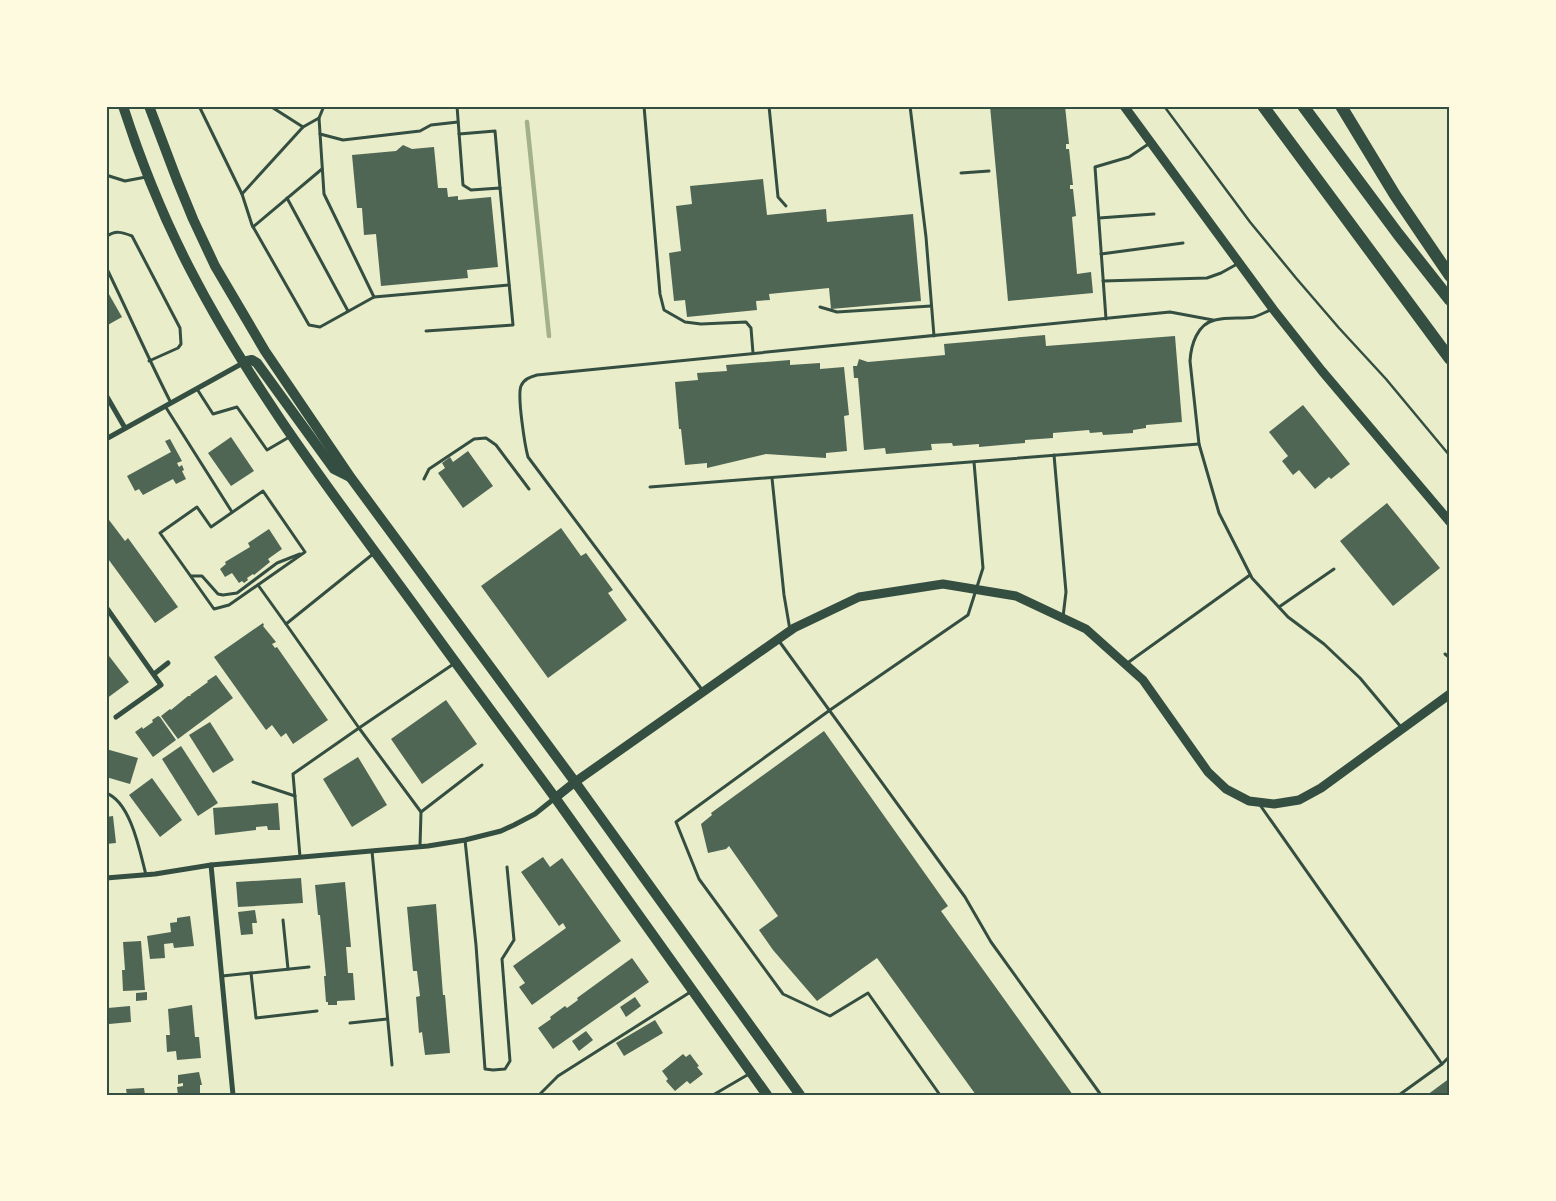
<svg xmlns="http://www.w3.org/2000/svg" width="1556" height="1201" font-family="'Exo 2',sans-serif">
<rect width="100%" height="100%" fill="#e9edc9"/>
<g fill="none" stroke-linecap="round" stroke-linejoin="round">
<path stroke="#a3b18a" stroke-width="4.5" d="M 527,122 L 549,336"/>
</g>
<g fill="#4f6655">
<path d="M 990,106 L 1065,106 L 1069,144 L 1066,144 L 1066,149 L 1069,149 L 1073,185 L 1070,185 L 1070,189 L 1073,189 L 1076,216 L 1072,217 L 1077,274 L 1091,272 L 1093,293 L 1008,301 Z"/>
<path d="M 403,145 L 412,149 L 434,147 L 438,188 L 447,188 L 448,197 L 458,196 L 458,200 L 491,197 L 498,267 L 467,270 L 468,278 L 381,286 L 376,234 L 364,235 L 362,208 L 357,208 L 352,155 L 396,151 Z"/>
<path d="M 763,179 L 767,215 L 826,209 L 827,222 L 913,214 L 921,301 L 831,309 L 829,288 L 769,294 L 770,300 L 756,301 L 757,310 L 687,317 L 685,300 L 674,301 L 669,253 L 681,251 L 676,206 L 692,204 L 690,186 Z"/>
<path d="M 106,289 L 122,317 L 106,326 Z"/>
<path d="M 1045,335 L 1046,346 L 1175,336 L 1182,422 L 1146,425 L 1146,428 L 1133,430 L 1133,433 L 1103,435 L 1102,432 L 1090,433 L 1089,430 L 1053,433 L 1053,438 L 1025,440 L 1025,443 L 979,447 L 979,444 L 953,446 L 952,443 L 931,444 L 932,450 L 886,454 L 885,448 L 864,450 L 858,378 L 854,378 L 853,366 L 857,366 L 859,359 L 868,362 L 945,355 L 944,344 Z"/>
<path d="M 790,360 L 790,365 L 820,363 L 820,369 L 844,367 L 849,415 L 844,416 L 847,451 L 826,453 L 826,458 L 766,454 L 707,468 L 707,463 L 685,465 L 681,429 L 679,429 L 675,382 L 698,380 L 697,373 L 727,371 L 726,365 Z"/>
<path d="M 1303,405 L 1350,464 L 1331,479 L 1329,477 L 1315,489 L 1299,470 L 1293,475 L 1282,461 L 1288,456 L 1269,432 Z"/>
<path d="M 231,437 L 254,471 L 231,486 L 208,453 Z"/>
<path d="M 170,439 L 182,461 L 177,463 L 179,467 L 182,465 L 184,470 L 182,471 L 186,479 L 176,484 L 173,479 L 143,495 L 139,489 L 135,491 L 127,476 L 171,452 L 165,441 Z"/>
<path d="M 468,451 L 493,486 L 463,508 L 438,473 L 445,468 L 442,463 L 450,457 L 453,462 Z"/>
<path d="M 1387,503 L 1440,568 L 1393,606 L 1340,541 Z"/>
<path d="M 106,516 L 125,541 L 128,538 L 178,607 L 155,623 L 106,556 Z"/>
<path d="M 561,528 L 581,556 L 586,553 L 613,590 L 608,593 L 627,620 L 548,678 L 481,586 Z"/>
<path d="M 269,529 L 282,549 L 268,559 L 270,562 L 254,575 L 253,574 L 247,578 L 248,580 L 244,583 L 242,581 L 239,583 L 232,573 L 225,577 L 220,569 L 226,564 L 225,562 L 250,547 L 248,543 Z"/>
<path d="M 263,623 L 264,625 L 263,626 L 276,642 L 272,644 L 275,648 L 277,647 L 328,720 L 293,744 L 286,733 L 281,737 L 272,725 L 266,730 L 214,657 Z"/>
<path d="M 106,652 L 129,682 L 106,699 Z"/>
<path d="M 216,675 L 233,698 L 178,739 L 161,716 L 170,709 L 171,710 L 188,696 L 191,696 L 190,695 L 208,682 L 207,681 Z"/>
<path d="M 446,700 L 477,744 L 422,784 L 391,739 Z"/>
<path d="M 158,716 L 160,717 L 176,740 L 153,757 L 135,732 L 142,727 L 143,729 L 153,722 L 152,720 Z"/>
<path d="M 210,722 L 234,760 L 213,773 L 189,735 Z"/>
<path d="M 824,731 L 948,906 L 941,911 L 1073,1095 L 976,1095 L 877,958 L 817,1001 L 773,950 L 759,930 L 778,916 L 729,846 L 726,849 L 708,853 L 701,824 L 712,815 L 711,813 Z"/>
<path d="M 181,746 L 218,803 L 198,816 L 162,759 Z"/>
<path d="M 106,749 L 138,758 L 130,784 L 106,777 Z"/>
<path d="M 358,757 L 387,805 L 352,827 L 323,779 Z"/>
<path d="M 152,778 L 182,820 L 160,837 L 129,795 Z"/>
<path d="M 278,803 L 280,830 L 268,830 L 267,826 L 256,827 L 256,830 L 215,835 L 213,808 Z"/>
<path d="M 113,816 L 116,843 L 106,844 L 106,817 Z"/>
<path d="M 543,857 L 550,867 L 562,858 L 621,941 L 532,1005 L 519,987 L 525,983 L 513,966 L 566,928 L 563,923 L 559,926 L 521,872 Z"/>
<path d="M 301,878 L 303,903 L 238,907 L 236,882 Z"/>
<path d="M 345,882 L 351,947 L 346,947 L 348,973 L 353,973 L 355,1000 L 337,1001 L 337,1005 L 328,1005 L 328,1002 L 326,1002 L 324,976 L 326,976 L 320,915 L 318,915 L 315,885 Z"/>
<path d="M 436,904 L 443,995 L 445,995 L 450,1053 L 425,1055 L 422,1032 L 419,1033 L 416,997 L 420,996 L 417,971 L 413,971 L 407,907 Z"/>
<path d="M 255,910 L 257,923 L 252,923 L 253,934 L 241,935 L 238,912 Z"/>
<path d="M 190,916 L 194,946 L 174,948 L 173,943 L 164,944 L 165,958 L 150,959 L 147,936 L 171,932 L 170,923 L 177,922 L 177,918 Z"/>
<path d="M 141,941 L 145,990 L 123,991 L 122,970 L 125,970 L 123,942 Z"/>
<path d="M 632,958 L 649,982 L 553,1049 L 538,1028 L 551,1019 L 550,1017 L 565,1006 L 567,1008 L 578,1000 L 577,998 Z"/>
<path d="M 147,992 L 147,1000 L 136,1001 L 136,993 Z"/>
<path d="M 635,997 L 641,1006 L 626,1017 L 620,1007 Z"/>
<path d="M 192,1005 L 195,1037 L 199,1037 L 201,1058 L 177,1060 L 176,1051 L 167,1052 L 166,1035 L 170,1035 L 168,1009 Z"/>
<path d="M 130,1006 L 131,1022 L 109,1024 L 108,1008 Z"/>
<path d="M 655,1020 L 663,1033 L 624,1056 L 616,1043 Z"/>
<path d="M 586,1031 L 593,1040 L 579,1051 L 572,1041 Z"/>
<path d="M 683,1054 L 686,1057 L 690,1054 L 699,1066 L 697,1067 L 703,1074 L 690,1084 L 687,1081 L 675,1091 L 666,1081 L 668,1079 L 662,1071 Z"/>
<path d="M 199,1072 L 202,1085 L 200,1085 L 200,1095 L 178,1095 L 177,1087 L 183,1086 L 183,1083 L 178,1084 L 178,1075 Z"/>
<path d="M 1450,1078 L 1450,1095 L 1427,1095 Z"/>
<path d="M 144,1088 L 145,1095 L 127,1095 L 126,1089 Z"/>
</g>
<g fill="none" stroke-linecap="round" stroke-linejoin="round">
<path stroke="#344e41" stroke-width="2.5" d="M 1164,106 L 1250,222 L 1296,278 L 1339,328 L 1386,379 L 1450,456"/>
<g stroke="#344e41" stroke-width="3">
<path d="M 199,106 L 242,194 L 252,225 L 309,325 L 320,327 L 374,297"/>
<path d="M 270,106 L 303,127 L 319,118"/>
<path d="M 324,106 L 319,118 L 324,194 L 374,297 L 509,285"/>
<path d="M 644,106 L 660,294 L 664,310 L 685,322 L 701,324 L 746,322 L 751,328 L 753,353"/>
<path d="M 769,106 L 778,197 L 786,206"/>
<path d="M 910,106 L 926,237 L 934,336"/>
<path d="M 320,134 L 343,140 L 420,131 L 431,125 L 458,122"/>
<path d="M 459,134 L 495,131 L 500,188"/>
<path d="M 961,173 L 989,171"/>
<path d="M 106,175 L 125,181 L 146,177"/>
<path d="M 242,194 L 303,127"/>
<path d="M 287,198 L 348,311"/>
<path d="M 1099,218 L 1154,214"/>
<path d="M 253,227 L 322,169"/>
<path d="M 106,237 C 115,230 122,232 132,236 L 180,328 L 181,344 L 178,348 L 149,361"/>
<path d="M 1101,254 L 1183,243"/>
<path d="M 106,267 C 128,312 148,358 171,403"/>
<path d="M 1103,281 L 1207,278 L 1221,273 L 1239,263"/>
<path d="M 820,307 L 837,312 L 931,306"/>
<path d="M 1273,309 C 1267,311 1261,315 1254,317 C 1242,319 1228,317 1215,320 C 1197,324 1191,345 1190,361 L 1199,444 L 1219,513 L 1252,578 L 1288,617 L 1324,644 L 1360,678 L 1401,727"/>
<path d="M 1106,319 L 1095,167 L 1129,157 L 1150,143"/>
<path d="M 426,331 L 513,325 L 500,188 L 471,190 L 463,185 L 457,106"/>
<path d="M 197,389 L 213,414 L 237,407 L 267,450 L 291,436"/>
<path d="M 165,406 L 232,512"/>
<path d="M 1054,455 L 1066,592 L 1063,617"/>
<path d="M 772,478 L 784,595 L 790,630"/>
<path d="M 424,479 L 429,469 L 474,439 L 486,438 L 496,445 L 529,489"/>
<path d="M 650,487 L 1199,444"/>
<path d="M 263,491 L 305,552 L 229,605 L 214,609 L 160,533 L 197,507 L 211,527 Z"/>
<path d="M 373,554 L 286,624 L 359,728 L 455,663"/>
<path d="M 191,576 L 202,576 L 218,594 L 223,595 L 237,593 L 277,563 L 300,554"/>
<path d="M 258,585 L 286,624"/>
<path d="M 1279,607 L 1334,569"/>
<path d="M 779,641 L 965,897 L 991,942 L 1101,1095"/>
<path d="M 1445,654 L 1450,658"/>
<path d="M 1126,664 L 1250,575"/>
<path d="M 703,691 L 528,457 C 525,446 517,396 521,386 C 524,379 530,377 537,375 L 1170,312 L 1213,320"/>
<path d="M 253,782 L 295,796"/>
<path d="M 106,793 C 131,802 140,852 146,875"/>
<path d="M 1260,805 L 1442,1064"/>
<path d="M 421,812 L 482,765"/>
<path d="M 465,840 L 476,945 L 485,1069 L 493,1070 L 505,1069 L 510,1061 L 502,959 L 514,940 L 507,867"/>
<path d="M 372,851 L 392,1065"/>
<path d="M 300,857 L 293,774 L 359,728 L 421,812 L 420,846"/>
<path d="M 283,920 L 288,969"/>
<path d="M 251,973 L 256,1018 L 317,1011"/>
<path d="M 222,976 L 309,967"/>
<path d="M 350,1023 L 387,1019"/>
<path d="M 539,1095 L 558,1076 L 692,991"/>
<path d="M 713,1095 L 749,1074"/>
<path d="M 940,1095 L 868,993 L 830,1016 L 783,994 L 699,879 L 676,822 L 830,710 L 968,615 L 983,568 L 974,462"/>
<path d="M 1399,1095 L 1442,1064 L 1450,1056"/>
</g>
<g stroke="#344e41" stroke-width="5">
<path d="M 106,395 L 125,428"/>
<path d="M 106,439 L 243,363"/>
<path d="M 106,607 L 161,685 L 116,717"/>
<path d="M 154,674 L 168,663"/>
<path d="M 211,865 L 233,1095"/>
<path d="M 106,878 L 155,874 L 211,865 L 428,846 L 465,840 L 501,831 L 514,825 L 535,814 L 555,798"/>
</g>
<g stroke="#344e41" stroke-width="9">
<path d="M 1124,106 L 1273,309 L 1322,371 L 1450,522"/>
<path d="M 555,798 L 575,782 L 794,628 L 859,597 L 943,584 L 1016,596 L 1086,629 L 1143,680 L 1208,772 L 1226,789 L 1249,801 L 1274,804 L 1299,800 L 1321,788 L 1450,694"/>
</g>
<g stroke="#344e41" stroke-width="10">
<path d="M 123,106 C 141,162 164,219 191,271 C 254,393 339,502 419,612 C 464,675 511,737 556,799 C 627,897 697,996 767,1095"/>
<path d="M 149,106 L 177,180 L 193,219 L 215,266 L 265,351 L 351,478 L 575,782 L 800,1095"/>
<path d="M 243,362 L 252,360 L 257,363 L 334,469 L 350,477"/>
</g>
<g stroke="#344e41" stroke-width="12">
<path d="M 1263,106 L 1450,359"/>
<path d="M 1303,106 L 1398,234 L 1450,300"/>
<path d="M 1341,106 L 1395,195 L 1450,276"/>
</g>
</g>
<rect width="1556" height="1201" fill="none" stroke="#fefae0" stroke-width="215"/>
<rect x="108" y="108" width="1340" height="986" fill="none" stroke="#344e41" stroke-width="2"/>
</svg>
